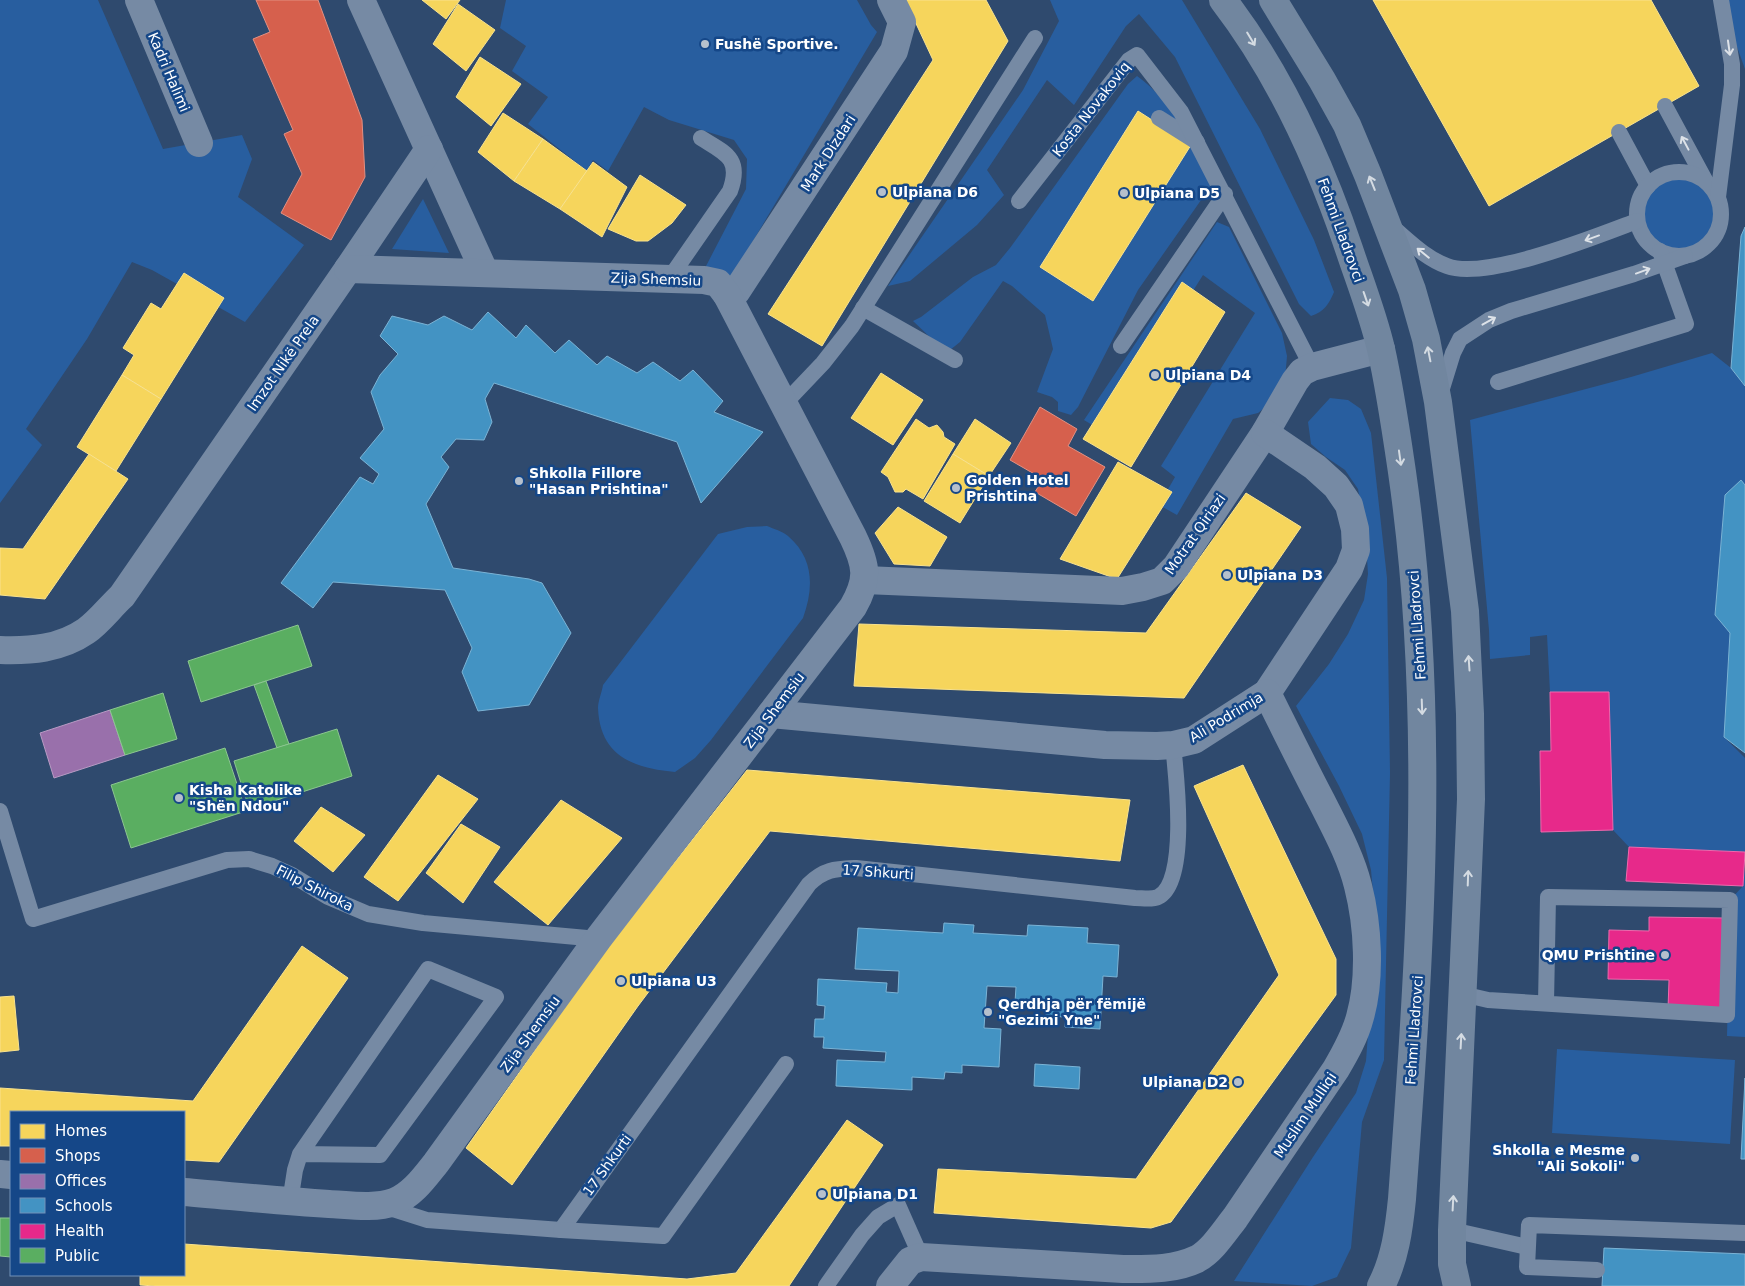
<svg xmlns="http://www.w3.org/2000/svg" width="1745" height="1286" font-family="'DejaVu Sans',sans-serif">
<rect width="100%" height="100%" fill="#2f4a6e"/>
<g fill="#285e9f">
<path d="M 0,0 L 98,0 L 163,149 L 242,135 L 252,159 L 238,197 L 304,245 L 245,322 L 152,270 L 132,262 L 87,339 L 26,429 L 42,445 L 0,503 Z"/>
<path d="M 506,0 L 857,0 L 871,25 L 877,32 L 731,278 L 705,268 L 746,189 L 747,159 L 734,140 L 669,120 L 644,107 L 608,171 L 593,160 L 587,171 L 528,124 L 548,97 L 512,71 L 526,46 L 500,28 Z"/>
<path d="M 1050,0 L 1182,0 L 1260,129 L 1314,240 L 1334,292 C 1329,304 1324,312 1311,316 L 1299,304 L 1175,57 L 1139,14 L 1126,26 L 1074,105 L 1047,80 L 987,170 L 1004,195 L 977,225 L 910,281 L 888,286 L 1023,90 L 1059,21 Z"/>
<path d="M 1720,0 L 1745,0 L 1745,69 Z"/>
<path d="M 1137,76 C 1173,101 1192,146 1213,183 L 1138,290 L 1078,407 L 1071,415 L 1058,411 L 1058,402 L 1052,397 L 1037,392 L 1053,349 L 1045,315 L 1012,286 L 1003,281 L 960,342 L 950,350 L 933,340 L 913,321 L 921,317 L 973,277 L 996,265 L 1010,248 L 1128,84 Z"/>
<circle cx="1680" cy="214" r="36"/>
<path d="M 423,199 L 449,253 L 392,249 Z"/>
<path d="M 1217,222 L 1229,227 L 1282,333 L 1287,356 L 1285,379 L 1276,399 L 1258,413 L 1233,419 L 1177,515 L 1159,505 L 1175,477 L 1161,466 L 1255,313 L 1203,275 L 1104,432 L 1084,420 Z"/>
<path d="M 1712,353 L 1731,368 L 1745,386 L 1745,485 L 1741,481 L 1725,495 L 1715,614 L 1730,633 L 1724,737 L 1745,758 L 1745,852 L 1629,847 L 1613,830 L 1609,692 L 1550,692 L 1547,635 L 1530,637 L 1530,655 L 1490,659 L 1489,630 L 1470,420 L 1631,377 Z"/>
<path d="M 1330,398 L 1348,400 L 1361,409 L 1371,433 L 1387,578 L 1390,773 L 1384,1060 L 1362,1122 L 1351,1248 L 1337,1277 L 1312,1286 L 1234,1281 L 1313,1157 L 1356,1093 L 1366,1061 L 1376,925 L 1371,870 L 1362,834 L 1339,786 L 1296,706 L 1329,664 L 1348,634 L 1364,600 L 1368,574 L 1365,527 L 1358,489 L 1345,470 L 1326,457 L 1311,444 L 1308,422 Z"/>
<path d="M 767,526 C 774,529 782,531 788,536 C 814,558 814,588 803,618 L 711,740 L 695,758 L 675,772 C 633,768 600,756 598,708 C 598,701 602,692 603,685 L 718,534 L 747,527 Z"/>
<path d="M 1745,866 L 1745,1037 L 1727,1036 L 1730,900 L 1743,886 Z"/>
<path d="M 1557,1049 L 1735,1060 L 1730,1144 L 1552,1133 Z"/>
</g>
<g fill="#f6d55c" stroke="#f9e28d">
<path d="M 422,0 L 460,0 L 446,19 Z"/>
<path d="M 905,0 L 986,0 L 1008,41 L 822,346 L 768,314 L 933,60 Z"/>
<path d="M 1373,0 L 1651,0 L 1699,86 L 1489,206 Z"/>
<path d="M 458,4 L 495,30 L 466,71 L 433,44 Z"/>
<path d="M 480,57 L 521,84 L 491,126 L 456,97 Z"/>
<path d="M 1138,111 L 1191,145 L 1093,301 L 1040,267 Z"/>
<path d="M 503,113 L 543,139 L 514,181 L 478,152 Z"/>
<path d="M 543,139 L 587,171 L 560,209 L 514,181 Z"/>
<path d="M 593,162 L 627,187 L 602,237 L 560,209 Z"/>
<path d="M 640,175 L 686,205 L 672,223 L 648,241 L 636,241 L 608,229 Z"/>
<path d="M 184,273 L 224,298 L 161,399 L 122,375 L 134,355 L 123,348 L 151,303 L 161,309 Z"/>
<path d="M 1182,282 L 1225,312 L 1131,467 L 1083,439 Z"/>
<path d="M 881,373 L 923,400 L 893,445 L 851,418 Z"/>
<path d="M 122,375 L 161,399 L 116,471 L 77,447 Z"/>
<path d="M 916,419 L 929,428 L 937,425 L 943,432 L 944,437 L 955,444 L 923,499 L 906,489 L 903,492 L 895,492 L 888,477 L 881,472 Z"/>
<path d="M 975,419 L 1011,443 L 989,476 L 953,454 Z"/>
<path d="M 89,454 L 128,479 L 45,599 L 0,595 L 0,548 L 23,549 Z"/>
<path d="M 953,454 L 989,476 L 960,523 L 924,501 Z"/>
<path d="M 1118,462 L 1172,492 L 1117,579 L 1060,559 Z"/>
<path d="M 1246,493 L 1301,527 L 1184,698 L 854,686 L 859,624 L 1146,633 Z"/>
<path d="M 898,507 L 947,537 L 930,566 L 894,564 L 875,533 Z"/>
<path d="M 1243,765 L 1336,959 L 1336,995 L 1171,1222 L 1151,1228 L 934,1213 L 938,1169 L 1136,1179 L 1279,975 L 1194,786 Z"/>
<path d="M 747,770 L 1130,800 L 1120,861 L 770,831 L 638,1006 L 512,1185 L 466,1148 L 602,955 Z"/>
<path d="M 438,775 L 478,799 L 398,901 L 364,877 Z"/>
<path d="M 561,800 L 622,838 L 548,925 L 494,882 Z"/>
<path d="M 321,807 L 365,835 L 333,872 L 294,841 Z"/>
<path d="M 461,824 L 500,847 L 463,903 L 426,873 Z"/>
<path d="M 302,946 L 348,978 L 219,1162 L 184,1160 L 184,1112 L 11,1112 L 11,1146 L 0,1146 L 0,1088 L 193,1101 Z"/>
<path d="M 14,996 L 19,1050 L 0,1052 L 0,997 Z"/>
<path d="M 847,1120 L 883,1145 L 789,1286 L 155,1286 L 140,1285 L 140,1275 L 184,1275 L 184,1244 L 687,1279 L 736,1273 Z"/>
</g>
<g fill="#d6604d" stroke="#e29082">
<path d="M 256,0 L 318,0 L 362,120 L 365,177 L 331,240 L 281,213 L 302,174 L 284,134 L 293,130 L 253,39 L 270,32 Z"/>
<path d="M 1040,407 L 1077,429 L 1068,446 L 1105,467 L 1076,516 L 1035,492 L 1043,479 L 1010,460 Z"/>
</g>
<path fill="#9970ab" stroke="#b89bc4" d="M 110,710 L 125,755 L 54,778 L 40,733 Z"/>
<g fill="#4393c3" stroke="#7bb3d5">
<path d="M 1745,227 L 1745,386 L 1731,368 L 1741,236 Z"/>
<path d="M 488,312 L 516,338 L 526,325 L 555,353 L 569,340 L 597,365 L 607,356 L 637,373 L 653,362 L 680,381 L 693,370 L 723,401 L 714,412 L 763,432 L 701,503 L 677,442 L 494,383 L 485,399 L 492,422 L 484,440 L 456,439 L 441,457 L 449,467 L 426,504 L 453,568 L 529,579 L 542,583 L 571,633 L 529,705 L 478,711 L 462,672 L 472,648 L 445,590 L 333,582 L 313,608 L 281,583 L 360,477 L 373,484 L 379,474 L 360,458 L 384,429 L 371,392 L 380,375 L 398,354 L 380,336 L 392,316 L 428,325 L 444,316 L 472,330 Z"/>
<path d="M 1741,480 L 1745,485 L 1745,753 L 1724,737 L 1730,633 L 1715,615 L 1725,495 Z"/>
<path d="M 944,923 L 974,925 L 973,933 L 1027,936 L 1028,925 L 1088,928 L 1087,943 L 1119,945 L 1117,977 L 1103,976 L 1100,1029 L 1065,1027 L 1066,1017 L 1046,1016 L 1047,1004 L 1015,1002 L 1016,987 L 987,986 L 984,1028 L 1001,1029 L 999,1067 L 962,1065 L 962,1073 L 945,1072 L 944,1079 L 912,1077 L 912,1090 L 836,1086 L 837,1060 L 885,1062 L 886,1052 L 823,1048 L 824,1037 L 814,1037 L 815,1019 L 824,1019 L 825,1006 L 817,1005 L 818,979 L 887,983 L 886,992 L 898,993 L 899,971 L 855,969 L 858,928 L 943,933 Z"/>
<path d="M 1035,1064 L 1080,1067 L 1079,1089 L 1034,1086 Z"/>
<path d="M 1745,1078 L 1745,1159 L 1741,1159 Z"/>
<path d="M 1604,1248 L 1745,1254 L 1745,1286 L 1602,1286 Z"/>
</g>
<g fill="#e7298a" stroke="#ee69ad">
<path d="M 1550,692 L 1609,692 L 1613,830 L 1541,832 L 1540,751 L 1551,751 Z"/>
<path d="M 1629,847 L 1745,852 L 1743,886 L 1626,881 Z"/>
<path d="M 1649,917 L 1724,918 L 1721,1010 L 1668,1009 L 1669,980 L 1608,979 L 1609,930 L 1649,931 Z"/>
</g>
<g fill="#5aae61" stroke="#8cc690">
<path d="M 298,625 L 312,666 L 201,702 L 188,661 Z"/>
<path d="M 266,681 L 289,744 L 277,748 L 254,685 Z"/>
<path d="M 163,693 L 177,739 L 125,755 L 110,710 Z"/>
<path d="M 337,729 L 352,776 L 249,809 L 234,761 Z"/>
<path d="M 225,748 L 246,811 L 131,848 L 111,785 Z"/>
<path d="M 0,1218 L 11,1218 L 11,1257 L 0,1256 Z"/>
</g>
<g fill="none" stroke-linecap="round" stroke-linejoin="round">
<g stroke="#768aa4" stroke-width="16">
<path d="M 1665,106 L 1705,180"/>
<path d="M 1159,118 L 1197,142"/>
<path d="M 1619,132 L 1648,186"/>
<circle cx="1679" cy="214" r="42"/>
<path d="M 1718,197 L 1732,85 L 1732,64 L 1721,0"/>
<path d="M 1019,201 L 1129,60 L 1137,55 L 1181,112 L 1312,367"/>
<path d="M 1391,226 C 1409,241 1425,258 1447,266 C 1486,281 1597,236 1637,221"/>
<path d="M 669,279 L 730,191 C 742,158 725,153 701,138"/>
<path d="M 863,308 L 955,360"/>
<path d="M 1121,346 L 1225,194"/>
<path d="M 1498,382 L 1686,324 L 1660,251"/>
<path d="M 1440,395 L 1453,353 L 1460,339 L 1489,320 L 1511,311 L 1634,274 L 1685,256"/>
<path d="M 784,404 L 823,363 L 852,326 L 1035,38"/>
<path d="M 0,811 L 33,919 L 227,860 L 249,859 L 272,866 L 292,875 L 328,897 L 368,914 L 423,923 L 598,939"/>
<path d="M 1462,994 L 1488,1000 L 1727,1015 L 1730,900 L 1548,897 L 1546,1003"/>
<path d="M 290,1202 L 295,1170 L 300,1154 L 428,969 L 496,997 L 380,1155 L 300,1154"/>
<path d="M 383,1206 L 427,1220 L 561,1230 L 809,884 C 825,869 835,869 856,868 L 1135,898 C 1142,898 1152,900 1158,897 C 1189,883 1176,773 1173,745"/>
<path d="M 561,1230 L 663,1236 L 786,1064"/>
<path d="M 1452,1230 L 1527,1247"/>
<path d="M 1597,1270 L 1527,1267 L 1529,1225 L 1745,1233"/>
<path d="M 826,1286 L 862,1235 L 878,1217 L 898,1205 L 921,1257"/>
</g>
<g stroke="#768aa4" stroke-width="28">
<path d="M 139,0 L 199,143"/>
<path d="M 361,0 L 485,273"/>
<path d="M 727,295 L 736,292 L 894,51 L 902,22 L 891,0"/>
<path d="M 865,580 L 1122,591 L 1143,587 L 1162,581 L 1176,567 L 1265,433 L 1295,381 L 1302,372 L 1312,367 L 1381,349"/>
<path d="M 0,650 C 30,651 60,649 86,631 C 99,622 110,607 122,596 L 348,269 L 429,149"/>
<path d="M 771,714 L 1105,745 L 1157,746 L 1173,745 L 1194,740 L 1267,693 L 1349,569 L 1356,550 L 1355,529 L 1349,505 L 1336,486 L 1315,467 L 1265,433"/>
<path d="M 0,1174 L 11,1175"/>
<path d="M 184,1192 C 232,1196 280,1201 329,1204 C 349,1205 375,1209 394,1202 C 412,1195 424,1178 436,1163 L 598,939 L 853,607 C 869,579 867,566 853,537 L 727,295 L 718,283 L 704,280 L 348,269"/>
<path d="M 890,1286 L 910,1261 L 921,1257 L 1123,1269 C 1147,1269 1174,1270 1197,1259 C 1212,1251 1224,1232 1235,1218 L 1336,1069 C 1346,1052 1355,1036 1360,1017 C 1371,978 1368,925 1358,886 C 1351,857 1335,828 1322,802 C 1303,766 1285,729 1267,693"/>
</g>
<g stroke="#71869f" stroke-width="28">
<path d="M 1223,0 C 1280,74 1319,160 1349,249 C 1360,282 1373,315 1381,349 C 1390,389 1396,431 1402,472 C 1437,715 1420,955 1402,1199 C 1399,1229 1395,1259 1381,1286"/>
<path d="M 1273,0 L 1322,80 L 1347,125 L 1368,175 L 1412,290 L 1426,339 L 1438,402 L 1465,611 L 1470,714 L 1471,799 L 1467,892 L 1452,1230 L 1452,1264 L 1457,1286"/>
</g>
</g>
<defs><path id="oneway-shaft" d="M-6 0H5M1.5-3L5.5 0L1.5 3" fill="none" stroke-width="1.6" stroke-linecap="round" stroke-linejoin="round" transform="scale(1.25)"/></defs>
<g stroke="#d4dbe2">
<use href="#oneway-shaft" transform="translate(1251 39) rotate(59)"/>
<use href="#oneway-shaft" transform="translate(1372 183) rotate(-112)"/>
<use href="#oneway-shaft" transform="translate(1366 299) rotate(71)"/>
<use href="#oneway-shaft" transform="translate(1429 354) rotate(-101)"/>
<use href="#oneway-shaft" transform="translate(1400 458) rotate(82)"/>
<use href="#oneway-shaft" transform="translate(1469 663) rotate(-94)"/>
<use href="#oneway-shaft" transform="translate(1422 707) rotate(88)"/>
<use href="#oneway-shaft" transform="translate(1468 878) rotate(-88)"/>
<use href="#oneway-shaft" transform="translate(1461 1041) rotate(-87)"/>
<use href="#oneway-shaft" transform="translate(1453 1203) rotate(-87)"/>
</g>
<g stroke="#dde2e8">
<use href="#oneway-shaft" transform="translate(1729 48) rotate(82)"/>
<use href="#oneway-shaft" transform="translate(1685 143) rotate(-118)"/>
<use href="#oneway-shaft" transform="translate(1592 238) rotate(160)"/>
<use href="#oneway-shaft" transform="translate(1423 253) rotate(-141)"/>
<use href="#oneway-shaft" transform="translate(1643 271) rotate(-20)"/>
<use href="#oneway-shaft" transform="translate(1489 321) rotate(-29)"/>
</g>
<g fill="#b6c0cc" stroke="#154788" stroke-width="2">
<circle cx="705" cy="44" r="5"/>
<circle cx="882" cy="192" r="5"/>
<circle cx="1124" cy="193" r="5"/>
<circle cx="1155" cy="375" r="5"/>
<circle cx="519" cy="481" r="5"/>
<circle cx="956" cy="488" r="5"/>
<circle cx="1227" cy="575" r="5"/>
<circle cx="179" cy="798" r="5"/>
<circle cx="1665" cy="955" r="5"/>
<circle cx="621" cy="981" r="5"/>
<circle cx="988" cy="1012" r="5"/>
<circle cx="1238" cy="1082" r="5"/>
<circle cx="1635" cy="1158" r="5"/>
<circle cx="822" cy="1194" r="5"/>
</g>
<g text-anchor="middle" stroke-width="5" stroke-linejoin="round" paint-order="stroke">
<g font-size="14" font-weight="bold" fill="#fff" stroke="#154788" text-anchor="start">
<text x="715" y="49">Fushë Sportive.</text>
<text x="892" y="197">Ulpiana D6</text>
<text x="1134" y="198">Ulpiana D5</text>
<text x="1165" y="380">Ulpiana D4</text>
<text x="529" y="478">Shkolla Fillore<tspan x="529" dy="16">"Hasan Prishtina"</tspan></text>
<text x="966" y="485">Golden Hotel<tspan x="966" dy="16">Prishtina</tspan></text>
<text x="1237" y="580">Ulpiana D3</text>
<text x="189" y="795">Kisha Katolike<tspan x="189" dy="16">"Shën Ndou"</tspan></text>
<text x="1655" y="960" text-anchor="end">QMU Prishtine</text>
<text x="631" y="986">Ulpiana U3</text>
<text x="998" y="1009">Qerdhja për fëmijë<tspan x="998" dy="16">"Gezimi Yne"</tspan></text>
<text x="1228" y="1087" text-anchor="end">Ulpiana D2</text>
<text x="1625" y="1155" text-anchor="end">Shkolla e Mesme<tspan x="1625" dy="16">"Ali Sokoli"</tspan></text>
<text x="832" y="1199">Ulpiana D1</text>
</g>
<g font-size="14" fill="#fff" stroke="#154788">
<text transform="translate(169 72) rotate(67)" y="5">Kadri Halimi</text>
<text transform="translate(1091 109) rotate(-52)" y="5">Kosta Novakoviq</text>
<text transform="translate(828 153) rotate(-57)" y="5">Mark Dizdari</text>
<text transform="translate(1341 230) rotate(70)" y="5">Fehmi Lladrovci</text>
<text transform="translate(656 279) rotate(2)" y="5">Zija Shemsiu</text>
<text transform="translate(283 363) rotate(-55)" y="5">Imzot Nikë Prela</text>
<text transform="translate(1195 534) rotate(-55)" y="5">Motrat Qiriazi</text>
<text transform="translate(1417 625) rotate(-94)" y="5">Fehmi Lladrovci</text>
<text transform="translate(774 710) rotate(-53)" y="5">Zija Shemsiu</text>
<text transform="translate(1226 717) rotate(-31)" y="5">Ali Podrimja</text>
<text transform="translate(878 872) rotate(4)" y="5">17 Shkurti</text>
<text transform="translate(315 888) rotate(27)" y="5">Filip Shiroka</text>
<text transform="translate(1414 1030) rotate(-86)" y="5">Fehmi Lladrovci</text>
<text transform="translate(530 1034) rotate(-54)" y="5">Zija Shemsiu</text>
<text transform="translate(1305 1115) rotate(-56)" y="5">Muslim Mulliqi</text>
<text transform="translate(607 1165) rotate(-54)" y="5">17 Shkurti</text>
</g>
</g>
<rect x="10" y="1111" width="175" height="165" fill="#154788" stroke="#7391b8"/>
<rect x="20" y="1124" width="25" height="15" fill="#f6d55c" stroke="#7391b8"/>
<text x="55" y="1136" font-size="15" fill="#ffffff">Homes</text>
<rect x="20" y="1148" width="25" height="15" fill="#d6604d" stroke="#7391b8"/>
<text x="55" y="1161" font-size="15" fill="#ffffff">Shops</text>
<rect x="20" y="1174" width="25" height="15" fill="#9970ab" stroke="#7391b8"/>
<text x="55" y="1186" font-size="15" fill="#ffffff">Offices</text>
<rect x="20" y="1198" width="25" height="15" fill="#4393c3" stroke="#7391b8"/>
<text x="55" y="1211" font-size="15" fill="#ffffff">Schools</text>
<rect x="20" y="1224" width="25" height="15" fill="#e7298a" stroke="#7391b8"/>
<text x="55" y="1236" font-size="15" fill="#ffffff">Health</text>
<rect x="20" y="1248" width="25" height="15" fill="#5aae61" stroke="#7391b8"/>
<text x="55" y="1261" font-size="15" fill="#ffffff">Public</text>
</svg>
